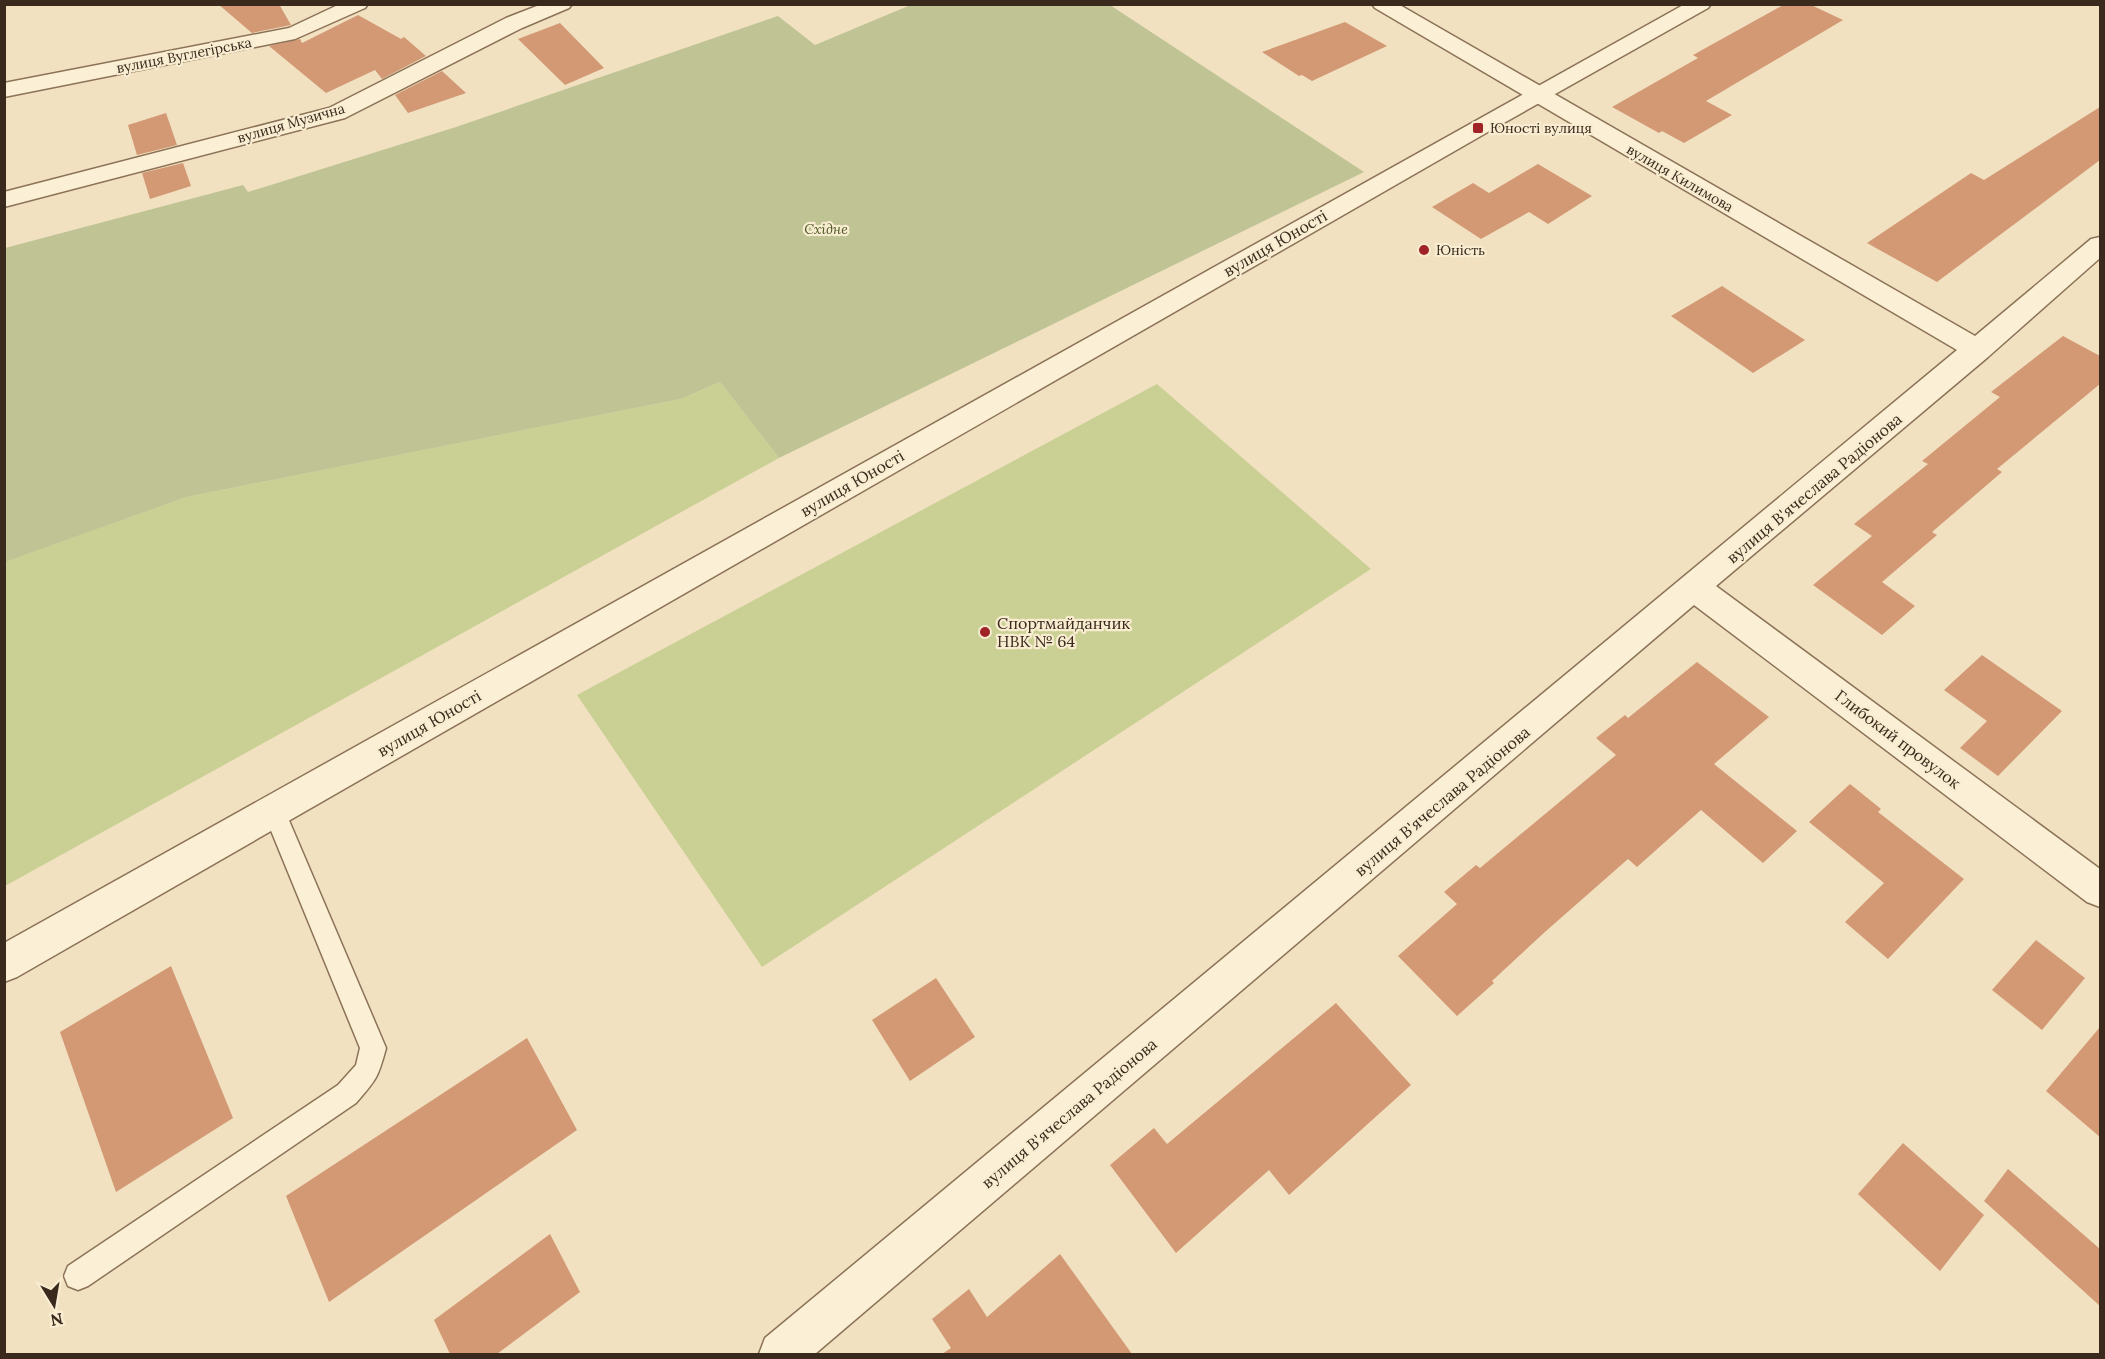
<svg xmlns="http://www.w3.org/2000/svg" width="2105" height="1359" font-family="Lora,serif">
<rect width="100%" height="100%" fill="#f1e1c1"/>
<g fill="#cad094">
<path d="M 720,382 L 779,458 L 5,886 L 4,562 L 187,497 L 681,399 Z"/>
<path d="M 1157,384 L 1371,569 L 762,967 L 577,695 Z"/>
</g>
<path fill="#c0c494" d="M 913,4 L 1110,5 L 1364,172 L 779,458 L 720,382 L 681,399 L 187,497 L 5,562 L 5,248 L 243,185 L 248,192 L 456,127 L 778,16 L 815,45 Z"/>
<g fill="#d29974">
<path d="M 218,4 L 279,4 L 291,25 L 252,33 Z"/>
<path d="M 1785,4 L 1809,4 L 1843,20 L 1706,101 L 1732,115 L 1684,143 L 1662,131 L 1659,133 L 1612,107 L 1698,58 L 1693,55 Z"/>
<path d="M 358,15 L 401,39 L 404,37 L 426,56 L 382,79 L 375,70 L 326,93 L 269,46 L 300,39 L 302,43 Z"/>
<path d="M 1345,22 L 1387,46 L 1312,81 L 1302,75 L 1299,76 L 1262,52 Z"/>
<path d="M 560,23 L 604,68 L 565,85 L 518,39 Z"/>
<path d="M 442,71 L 466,93 L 408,113 L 395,95 Z"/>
<path d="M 2100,107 L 2100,160 L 1937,282 L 1867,243 L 1971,173 L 1984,180 Z"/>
<path d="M 166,113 L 177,145 L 137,155 L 128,125 Z"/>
<path d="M 183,163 L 191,186 L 150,199 L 142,173 Z"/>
<path d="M 1538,164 L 1592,196 L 1548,224 L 1529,212 L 1481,239 L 1432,207 L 1473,183 L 1489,193 Z"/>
<path d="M 1722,286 L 1805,340 L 1753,373 L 1671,316 Z"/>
<path d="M 2063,336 L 2100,356 L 2100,384 L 1997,469 L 2002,472 L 1932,532 L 1937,535 L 1882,582 L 1915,606 L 1882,635 L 1813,585 L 1872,536 L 1854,524 L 1928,464 L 1922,461 L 2000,397 L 1991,392 Z"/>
<path d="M 1982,655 L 2062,711 L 1998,776 L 1960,748 L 1987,721 L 1944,690 Z"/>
<path d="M 1697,662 L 1769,717 L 1714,764 L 1797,831 L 1763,863 L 1701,810 L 1637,867 L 1628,859 L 1546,931 L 1492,981 L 1494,983 L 1457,1016 L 1398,956 L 1457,904 L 1444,892 L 1476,865 L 1480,868 L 1616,755 L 1596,738 L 1625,715 L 1628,718 Z"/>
<path d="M 1850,784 L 1881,809 L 1878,812 L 1964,879 L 1888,959 L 1845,922 L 1884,883 L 1809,822 Z"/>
<path d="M 2036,940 L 2085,978 L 2042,1030 L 1992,990 Z"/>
<path d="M 171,966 L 233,1118 L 116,1192 L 60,1032 Z"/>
<path d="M 936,978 L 975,1037 L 910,1081 L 872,1020 Z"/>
<path d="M 1336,1003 L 1411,1085 L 1289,1195 L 1269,1170 L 1176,1253 L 1110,1165 L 1154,1128 L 1167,1144 Z"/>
<path d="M 2100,1027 L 2100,1137 L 2046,1091 Z"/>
<path d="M 527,1038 L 577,1130 L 329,1302 L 286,1196 Z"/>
<path d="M 1903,1143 L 1984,1215 L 1940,1271 L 1858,1194 Z"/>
<path d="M 2008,1169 L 2100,1249 L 2100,1306 L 1984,1201 Z"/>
<path d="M 550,1234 L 580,1292 L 497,1354 L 450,1354 L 434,1320 Z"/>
<path d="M 1060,1254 L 1132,1354 L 942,1354 L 951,1348 L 932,1319 L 969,1289 L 987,1317 Z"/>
</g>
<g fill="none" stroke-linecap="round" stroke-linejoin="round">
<g stroke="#8c7257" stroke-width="3">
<path id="service" d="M 274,801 L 282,804 L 285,811 L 386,1048 C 378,1078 376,1080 356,1103 L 88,1286 L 78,1290 L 68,1286 L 64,1276 L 68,1266 L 338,1085 L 356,1065 L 360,1048 L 263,811 L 266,804 Z"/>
</g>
<g stroke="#8c7257" stroke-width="3">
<g id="minor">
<path d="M 340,4 L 368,4 L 365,8 L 295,39 L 4,97 L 4,83 L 289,28 Z"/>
<path d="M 542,4 L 572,4 L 569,8 L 522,28 L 345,118 L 4,207 L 4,192 L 329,108 L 506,18 Z"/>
<path d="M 1372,4 L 1398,4 L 1975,336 L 2091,239 L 2100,237 L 2100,258 L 1988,357 L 1716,586 L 2100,869 L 2100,907 L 2087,902 L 1694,605 L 815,1354 L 759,1354 L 765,1338 L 1957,350 L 1375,8 Z"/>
</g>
</g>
<g stroke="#8c7257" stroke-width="3">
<path id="tertiary" d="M 1685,4 L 1711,4 L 1708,8 L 1486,133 L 17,977 L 4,982 L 4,943 Z"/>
</g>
<use href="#service" fill="#fbefd5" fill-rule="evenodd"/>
<use href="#minor" fill="#fbefd5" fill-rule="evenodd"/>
<use href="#tertiary" fill="#fbefd5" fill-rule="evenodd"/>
</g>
<g fill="#9f2327" stroke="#f8ecd1" stroke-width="2">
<rect x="1472" y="122" width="12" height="12" rx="3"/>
<circle cx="1424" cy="250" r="6"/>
<circle cx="985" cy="632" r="6"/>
</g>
<g text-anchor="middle" stroke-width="4.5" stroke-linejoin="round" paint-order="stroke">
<g font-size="14" fill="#3a2a1d" stroke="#f8ecd1">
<text transform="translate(184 55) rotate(-11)" y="5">вулиця Вуглегірська</text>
<text transform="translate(291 123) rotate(-16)" y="5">вулиця Музична</text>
<text transform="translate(1680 178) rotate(30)" y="5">вулиця Килимова</text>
</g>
<g font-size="14" fill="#3a2a1d" stroke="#f8ecd1" text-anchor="start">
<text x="1490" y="133">Юності вулиця</text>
<text x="1436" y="255">Юність</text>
</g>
<g font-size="14" font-style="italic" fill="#4c5822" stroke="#f8ecd1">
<text x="826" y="234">Східне</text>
</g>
<g font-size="16" fill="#3a2a1d" stroke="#f8ecd1">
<text transform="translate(1275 243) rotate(-30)" y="6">вулиця Юності</text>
<text transform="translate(852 483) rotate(-30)" y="6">вулиця Юності</text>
<text transform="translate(1814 488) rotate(-40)" y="6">вулиця В'ячеслава Радіонова</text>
<text transform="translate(429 723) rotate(-30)" y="6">вулиця Юності</text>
<text transform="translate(1898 739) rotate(37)" y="6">Глибокий провулок</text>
<text transform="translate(1442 801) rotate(-40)" y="6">вулиця В'ячеслава Радіонова</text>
<text transform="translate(1069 1113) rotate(-40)" y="6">вулиця В'ячеслава Радіонова</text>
</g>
<g font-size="16" fill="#3a2a1d" stroke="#f8ecd1" text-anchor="start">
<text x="997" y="629">Спортмайданчик<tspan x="997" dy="18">НВК № 64</tspan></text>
</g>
</g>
<rect width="2105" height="1359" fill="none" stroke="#3a2a1d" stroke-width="12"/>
<g transform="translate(54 1305) rotate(169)" stroke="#f8ecd1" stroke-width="4.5" paint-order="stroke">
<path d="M0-4.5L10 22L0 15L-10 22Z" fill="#3a2a1d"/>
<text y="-9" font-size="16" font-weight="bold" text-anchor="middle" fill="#3a2a1d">N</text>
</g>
</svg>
